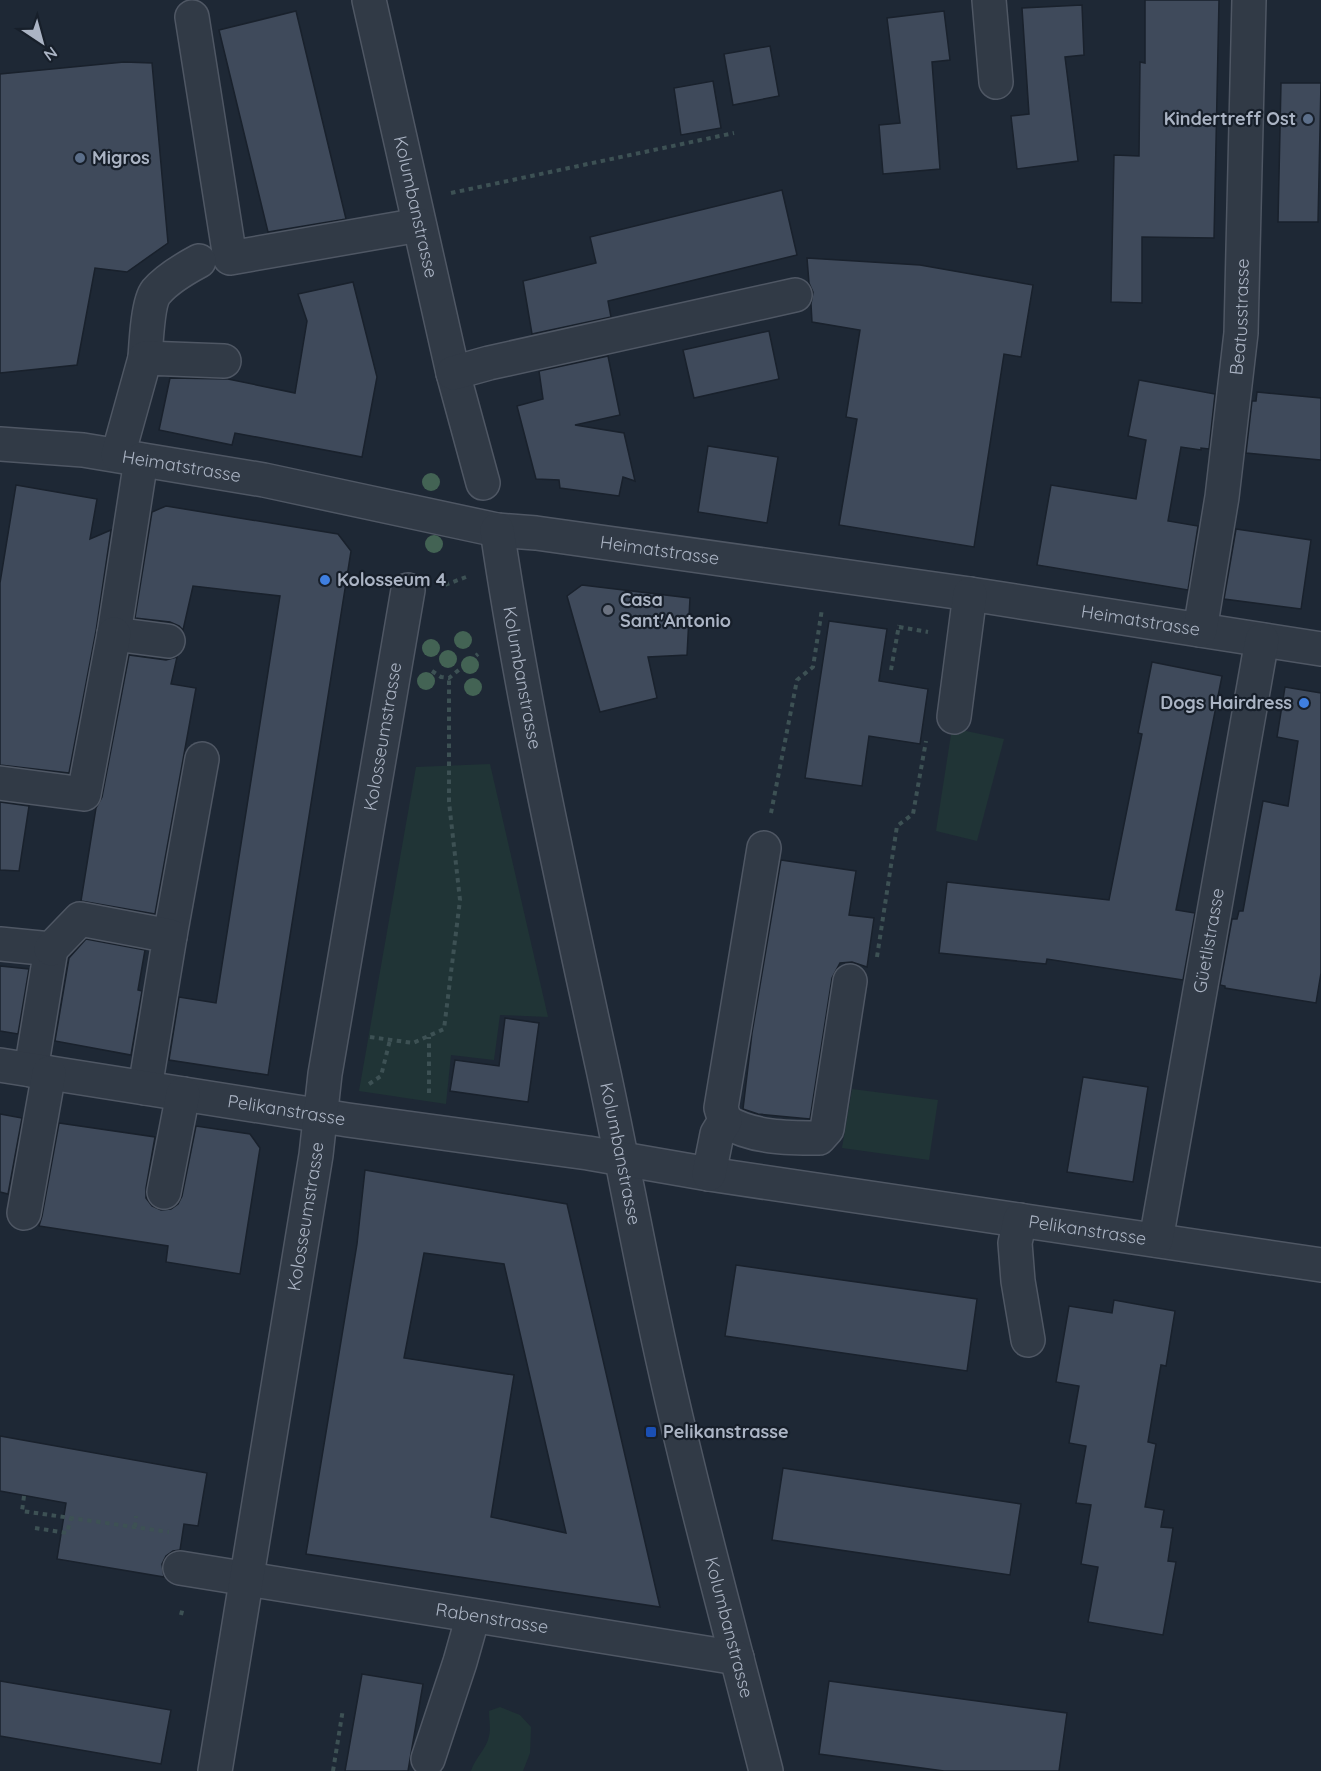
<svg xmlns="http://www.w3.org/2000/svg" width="1321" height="1771" font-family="Quicksand,sans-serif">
<rect width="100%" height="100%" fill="#1e2835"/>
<g fill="#203436">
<path d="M 952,728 L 1004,739 L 977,841 L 936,831 Z"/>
<path d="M 490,764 L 548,1017 L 500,1015 L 494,1060 L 451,1055 L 446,1104 L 359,1091 L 416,767 Z"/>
<path d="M 852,1089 L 938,1100 L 929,1160 L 842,1148 Z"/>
<path d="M 500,1707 L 520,1715 L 531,1727 L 530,1753 L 523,1771 L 471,1771 C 475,1758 487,1748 489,1736 C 491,1729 489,1719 489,1711 Z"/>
</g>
<g fill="#3f4a5b" stroke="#19212c" stroke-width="1.5" fill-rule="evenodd">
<path d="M 1145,0 L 1219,0 L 1214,238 L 1142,237 L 1142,303 L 1111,302 L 1114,155 L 1139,156 L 1140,62 L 1145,63 Z"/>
<path d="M 1082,5 L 1084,55 L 1065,57 L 1078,161 L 1017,169 L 1011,116 L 1029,114 L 1022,8 Z"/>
<path d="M 296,11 L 346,219 L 268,232 L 219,30 Z"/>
<path d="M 944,11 L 950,60 L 932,62 L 940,169 L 883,174 L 879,125 L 900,123 L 887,18 Z"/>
<path d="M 770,46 L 779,96 L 733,105 L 724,54 Z"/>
<path d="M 124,62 L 152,63 L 168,243 L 127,272 L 95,268 L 77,365 L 0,373 L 0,74 Z"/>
<path d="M 713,81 L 721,128 L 681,135 L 674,88 Z"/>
<path d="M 1281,83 L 1321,83 L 1318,222 L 1278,222 Z"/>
<path d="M 782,190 L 797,255 L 608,301 L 611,317 L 532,334 L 523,281 L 596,263 L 590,237 Z"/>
<path d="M 807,258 L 920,265 L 1033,285 L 1021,357 L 1004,354 L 974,547 L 839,525 L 857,419 L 846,417 L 860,330 L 812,322 L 811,304 L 813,292 L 809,283 Z"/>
<path d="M 353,282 L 377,377 L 362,457 L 235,433 L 232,445 L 159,430 L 170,378 L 228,379 L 295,393 L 307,321 L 298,294 Z"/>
<path d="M 769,331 L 779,379 L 694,398 L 683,350 Z"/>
<path d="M 608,356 L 620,415 L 575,425 L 624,433 L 635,481 L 623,477 L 619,496 L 560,488 L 559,480 L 536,479 L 517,406 L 543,399 L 539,371 Z"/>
<path d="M 1139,380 L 1215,394 L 1209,449 L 1201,448 L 1201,450 L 1181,447 L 1168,521 L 1198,526 L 1188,590 L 1037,565 L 1051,485 L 1136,499 L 1146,440 L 1128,436 Z"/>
<path d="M 1257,392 L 1321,398 L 1321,460 L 1246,453 L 1252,401 L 1256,401 Z"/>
<path d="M 708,446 L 778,457 L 767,523 L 698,512 Z"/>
<path d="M 16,485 L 97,499 L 90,539 L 111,530 L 96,631 L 69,773 L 0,765 L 0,583 Z"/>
<path d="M 166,506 L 338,534 L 351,551 L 268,1075 L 169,1060 L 179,997 L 216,1003 L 280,596 L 193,586 L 183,630 L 179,626 L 170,622 L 135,618 L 152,512 Z"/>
<path d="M 1236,529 L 1311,540 L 1301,609 L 1224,599 Z"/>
<path d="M 582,585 L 690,598 L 687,655 L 648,657 L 657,698 L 600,712 L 567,596 Z"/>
<path d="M 829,621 L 887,629 L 879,681 L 928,689 L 920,744 L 869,736 L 862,786 L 805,778 Z"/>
<path d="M 129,655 L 166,660 L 177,657 L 171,684 L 196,688 L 155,914 L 81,901 L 96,808 L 102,797 Z"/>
<path d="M 1152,662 L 1222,676 L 1176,910 L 1195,913 L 1183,980 L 1047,959 L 1046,964 L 939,953 L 947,882 L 1109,900 L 1142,734 L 1138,733 Z"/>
<path d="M 1285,687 L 1321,693 L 1321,973 L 1316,1003 L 1225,988 L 1225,986 L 1220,985 L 1232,919 L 1237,919 L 1239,911 L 1243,911 L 1263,801 L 1288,806 L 1298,741 L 1277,737 Z"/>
<path d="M 0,802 L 29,806 L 19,871 L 0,870 Z"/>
<path d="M 781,860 L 856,871 L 849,915 L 874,918 L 867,967 L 852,962 L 840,963 L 832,978 L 810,1119 L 758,1114 L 743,1109 L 752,1033 Z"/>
<path d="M 86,939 L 145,950 L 138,990 L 142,991 L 131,1055 L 55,1041 L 69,958 Z"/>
<path d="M 0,966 L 29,969 L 18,1034 L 0,1031 Z"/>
<path d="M 505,1018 L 539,1023 L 528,1102 L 450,1091 L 455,1060 L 499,1066 Z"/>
<path d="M 1083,1077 L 1148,1087 L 1133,1182 L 1067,1172 Z"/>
<path d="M 0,1114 L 22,1118 L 8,1194 L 0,1192 Z"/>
<path d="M 59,1123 L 155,1137 L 146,1188 L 146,1198 L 152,1206 L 161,1210 L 171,1209 L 178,1204 L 182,1196 L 196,1126 L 250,1134 L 260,1148 L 240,1274 L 166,1262 L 168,1246 L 39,1226 L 42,1216 Z"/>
<path d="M 365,1170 L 567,1204 L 660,1607 L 306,1554 L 357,1244 ZM 424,1253 L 504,1264 L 566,1533 L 491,1517 L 514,1375 L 404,1358 Z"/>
<path d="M 736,1265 L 977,1299 L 967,1371 L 725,1336 Z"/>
<path d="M 1114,1300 L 1175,1311 L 1166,1366 L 1161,1365 L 1148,1442 L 1156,1444 L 1145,1507 L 1164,1510 L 1161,1527 L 1173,1528 L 1168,1561 L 1176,1562 L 1163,1635 L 1088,1622 L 1098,1567 L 1081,1564 L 1091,1505 L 1076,1503 L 1086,1446 L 1069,1443 L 1079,1386 L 1056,1382 L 1069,1306 L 1112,1313 Z"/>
<path d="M 0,1436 L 207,1473 L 198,1526 L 184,1524 L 180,1550 L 173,1551 L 166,1556 L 162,1564 L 164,1577 L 57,1559 L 66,1503 L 0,1491 Z"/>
<path d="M 783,1468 L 1021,1504 L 1010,1575 L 772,1540 Z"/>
<path d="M 362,1674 L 423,1684 L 408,1771 L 345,1771 Z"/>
<path d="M 0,1681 L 171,1710 L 161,1764 L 0,1736 Z"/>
<path d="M 829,1681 L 1067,1713 L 1059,1771 L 944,1771 L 819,1754 Z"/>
</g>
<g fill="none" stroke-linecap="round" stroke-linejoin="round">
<g stroke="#4f5764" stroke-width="36">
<g id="minor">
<path id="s1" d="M 369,0 L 453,373 L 483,483"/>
<path d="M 989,0 L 996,82"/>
<path d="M 192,17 L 230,258 L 419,225"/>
<path d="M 145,358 C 146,343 148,302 156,292 C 167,279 184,269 199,261"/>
<path d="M 453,373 L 489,363 L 795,295"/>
<path id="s2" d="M 0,444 L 83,450 L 264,480 L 497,530 L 536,533 L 970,594 L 1321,649"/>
<path d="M 118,455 L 145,358 L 224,361"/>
<path d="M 141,460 L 114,634 L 168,641"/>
<path id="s3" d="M 497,530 C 524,711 564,890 603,1069 C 621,1152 636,1236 654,1319 C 686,1471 728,1621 766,1771"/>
<path id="s4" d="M 1200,630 L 1222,497 L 1241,333 L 1249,0"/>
<path d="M 954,717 L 970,594"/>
<path d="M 0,783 L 84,794 L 114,634"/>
<path d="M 170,936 L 202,759"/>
<path d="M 0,944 L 51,949 L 31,1070"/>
<path d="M 51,949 L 80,919 L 170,936 L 145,1088"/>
<path id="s5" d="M 0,1065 L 348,1120 L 588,1153 L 709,1174 L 1321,1265"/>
<path d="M 725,1121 C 753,1138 787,1138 819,1138 L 827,1129 L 850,981"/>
<path d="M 709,1174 L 717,1134 L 725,1121 L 721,1108 L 764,848"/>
<path d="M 164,1192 L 183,1094"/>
<path d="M 24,1213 L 49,1073"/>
<path d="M 1020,1220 L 1015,1243 L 1018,1281 L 1028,1340"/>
<path id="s6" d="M 1156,1240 L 1262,640"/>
<path id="s7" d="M 180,1568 L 737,1658"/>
<path d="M 428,1759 L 460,1662 L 473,1616"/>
<path id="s8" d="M 215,1771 L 316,1155 L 325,1074 L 408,590"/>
</g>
</g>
<g stroke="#3d5154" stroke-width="4" stroke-dasharray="4.5 4.5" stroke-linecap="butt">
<path d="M 451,193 L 734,133"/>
<path d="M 445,585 L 466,577"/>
<path d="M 899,627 L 928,632"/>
<path d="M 891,670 L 899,625"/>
<path d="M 432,671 L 441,677 L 449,678 L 478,654"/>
<path d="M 771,813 L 797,680 L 813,667 L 822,609"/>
<path d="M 877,957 L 897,826 L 913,814 L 926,741"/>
<path d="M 370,1037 L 413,1043 L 444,1029 L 460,900 L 449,802 L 449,678"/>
<path d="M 369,1084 L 381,1076 L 390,1040"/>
<path d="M 429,1093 L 429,1037"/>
<path d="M 24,1496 L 22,1511 L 169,1532"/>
<path d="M 135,1527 L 136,1516"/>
<path d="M 35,1528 L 67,1533 L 71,1518"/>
<path d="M 181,1615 L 183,1607"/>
<path d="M 333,1771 L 343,1709"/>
</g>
<use href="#minor" stroke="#313a46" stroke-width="33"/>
</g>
<g fill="#436354">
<circle cx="431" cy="482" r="9"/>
<circle cx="434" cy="544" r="9"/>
<circle cx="463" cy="640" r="9"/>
<circle cx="431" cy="648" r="9"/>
<circle cx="448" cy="659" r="9"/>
<circle cx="470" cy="665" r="9"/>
<circle cx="426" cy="681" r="9"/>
<circle cx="473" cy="687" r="9"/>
</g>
<g fill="#5c6f8a" stroke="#171f2a" stroke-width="2">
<circle cx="1308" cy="119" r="6"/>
<circle cx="80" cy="158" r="6"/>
</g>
<g fill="#3f7fe0" stroke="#171f2a" stroke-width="2">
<circle cx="325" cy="580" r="6"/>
<circle cx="1304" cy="703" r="6"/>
</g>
<circle fill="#6b7280" stroke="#171f2a" stroke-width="2" cx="608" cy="610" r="6"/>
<rect fill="#1a4fb4" stroke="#171f2a" stroke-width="2" x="645" y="1426" width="12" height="12" rx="3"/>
<g text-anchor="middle" stroke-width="4.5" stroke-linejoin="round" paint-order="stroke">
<g font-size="18" font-weight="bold" fill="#abb4c4" stroke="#171f2a" text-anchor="start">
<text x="1296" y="125" text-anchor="end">Kindertreff Ost</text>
<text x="92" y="164">Migros</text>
<text x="337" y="586">Kolosseum 4</text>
<text x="620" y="606">Casa<tspan x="620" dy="21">Sant'Antonio</tspan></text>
<text x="1292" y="709" text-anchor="end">Dogs Hairdress</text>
<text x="663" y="1438">Pelikanstrasse</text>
</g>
<g font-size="18" fill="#abb4c4" stroke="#171f2a">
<text dy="6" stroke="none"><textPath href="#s1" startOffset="212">Kolumbanstrasse</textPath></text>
<text dy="6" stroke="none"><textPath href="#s4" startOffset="316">Beatusstrasse</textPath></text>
<text dy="6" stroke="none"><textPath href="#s2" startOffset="183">Heimatstrasse</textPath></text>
<text dy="6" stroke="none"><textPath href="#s2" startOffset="669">Heimatstrasse</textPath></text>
<text dy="6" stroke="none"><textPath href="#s2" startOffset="1155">Heimatstrasse</textPath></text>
<text dy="6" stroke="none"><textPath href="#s3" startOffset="150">Kolumbanstrasse</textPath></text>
<text dy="6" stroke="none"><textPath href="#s8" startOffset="1048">Kolosseumstrasse</textPath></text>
<text dy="6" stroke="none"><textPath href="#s6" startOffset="304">Güetlistrasse</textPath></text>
<text dy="6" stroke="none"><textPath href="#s5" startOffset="290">Pelikanstrasse</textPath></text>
<text dy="6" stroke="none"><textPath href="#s3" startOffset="636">Kolumbanstrasse</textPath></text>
<text dy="6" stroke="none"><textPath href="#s8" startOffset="562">Kolosseumstrasse</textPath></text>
<text dy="6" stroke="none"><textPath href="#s5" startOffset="1100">Pelikanstrasse</textPath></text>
<text dy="6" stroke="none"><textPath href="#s7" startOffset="316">Rabenstrasse</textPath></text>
<text dy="6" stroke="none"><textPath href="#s3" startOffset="1122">Kolumbanstrasse</textPath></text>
</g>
</g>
<g transform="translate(42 42) rotate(144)" stroke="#171f2a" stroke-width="4.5" paint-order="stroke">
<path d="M0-4.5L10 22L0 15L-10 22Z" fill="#abb4c4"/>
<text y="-9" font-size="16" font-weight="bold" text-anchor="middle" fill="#abb4c4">N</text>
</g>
</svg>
